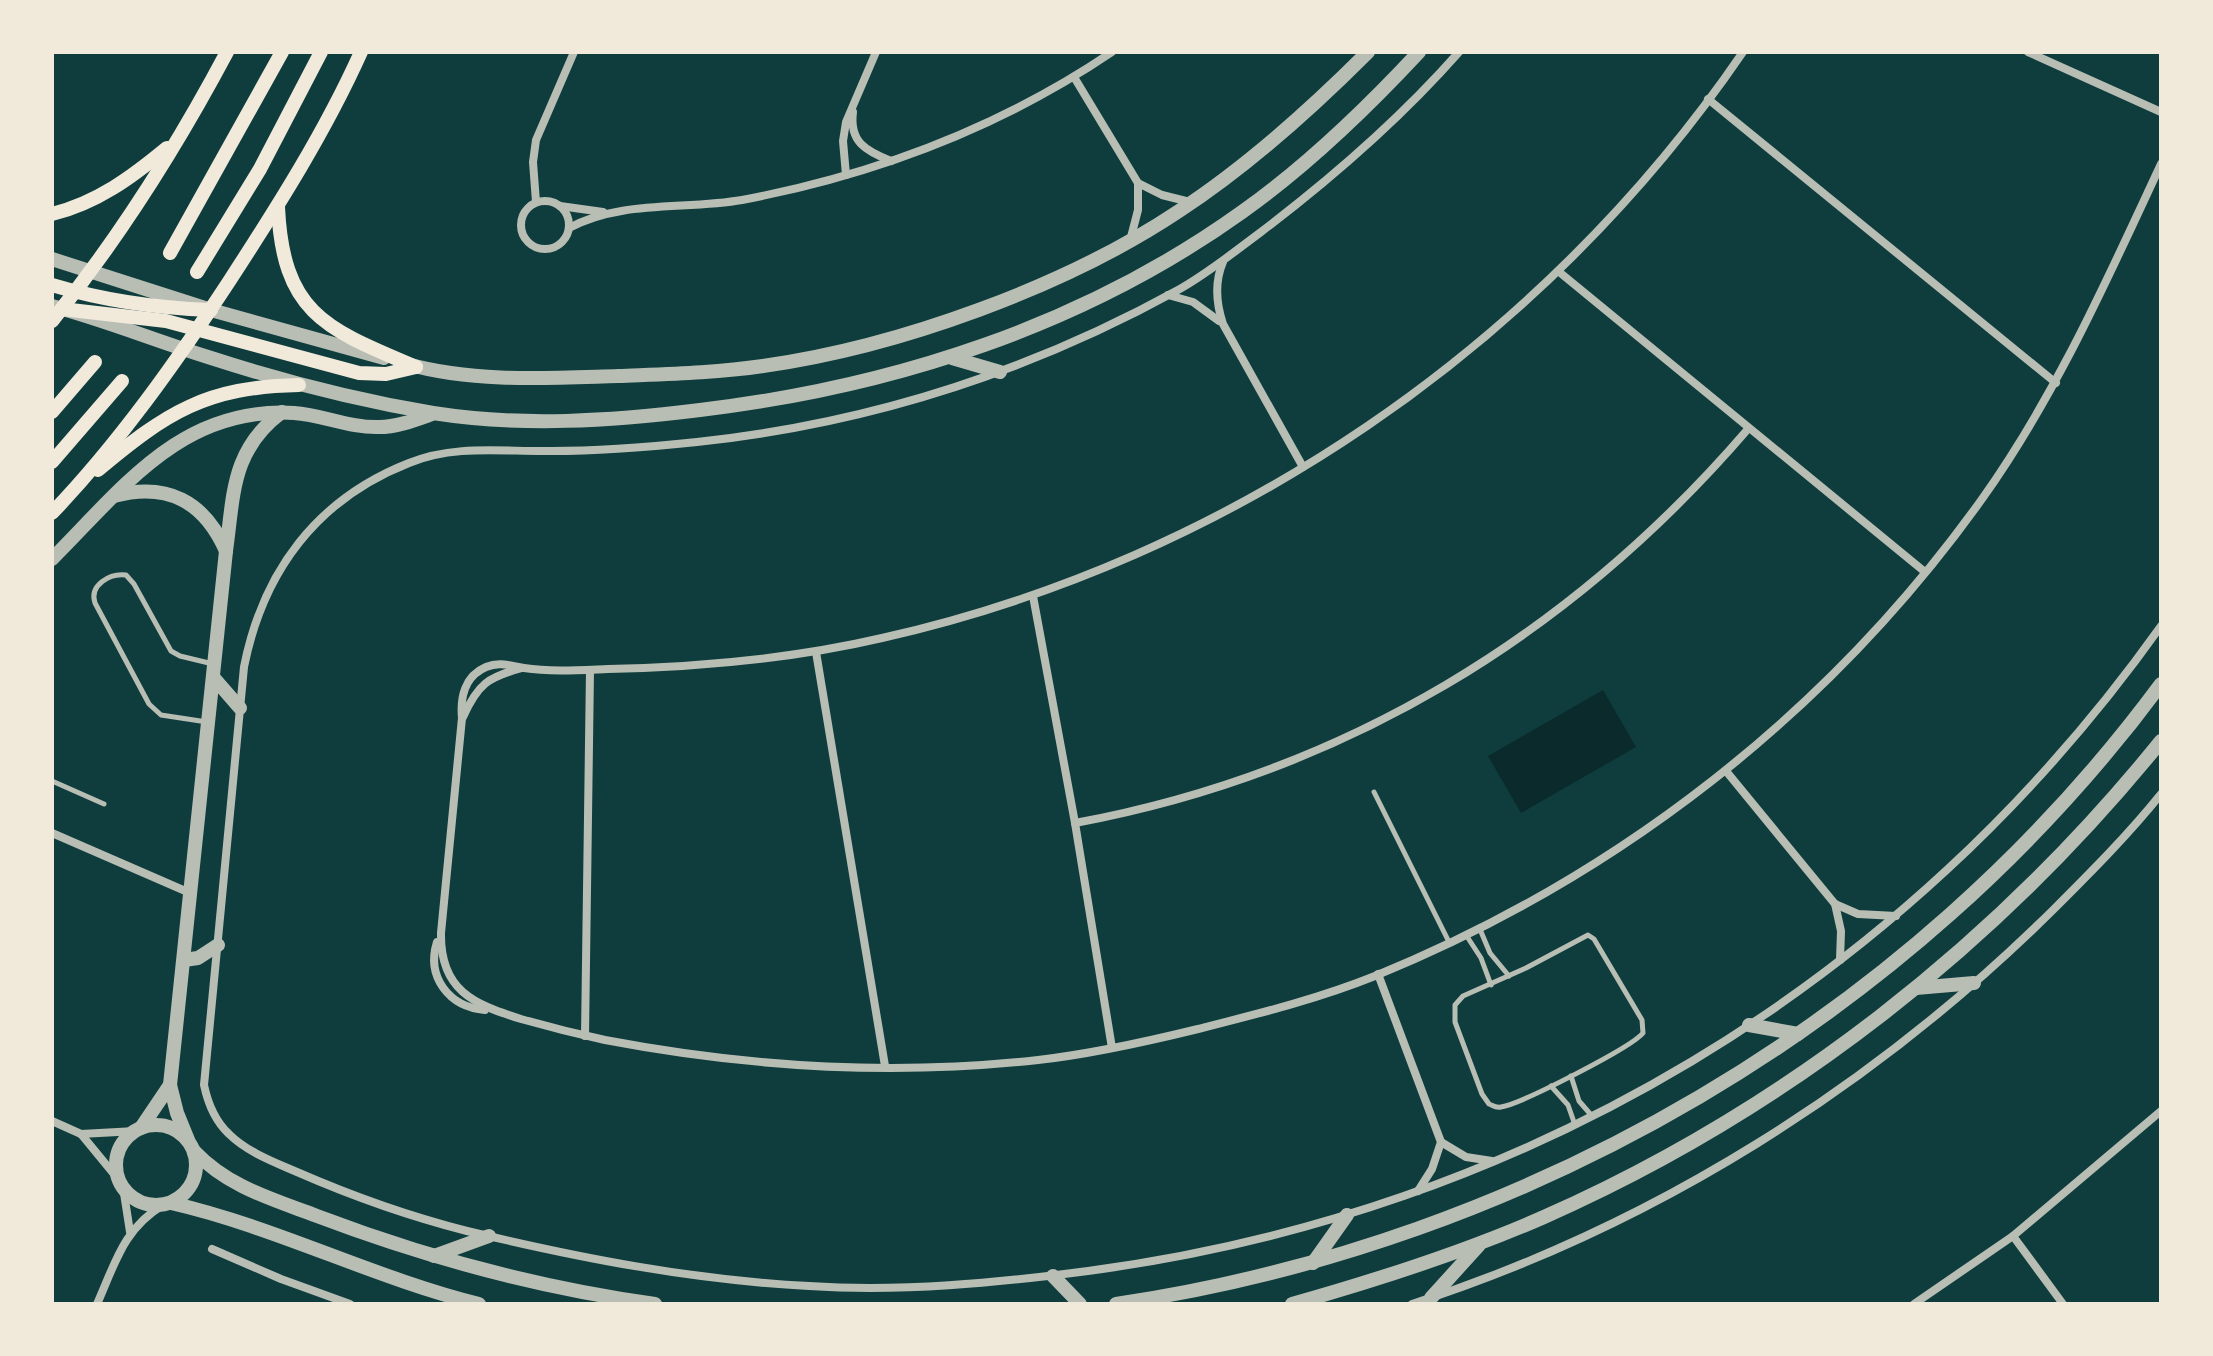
<svg xmlns="http://www.w3.org/2000/svg" width="2213" height="1356" font-family="'PT Sans',sans-serif">
<rect width="100%" height="100%" fill="#0f3d3e"/>
<path fill="#0a2a2b" d="M 1603,690 L 1636,747 L 1521,813 L 1488,756 Z"/>
<g fill="none" stroke-linecap="round" stroke-linejoin="round">
<g stroke="#b8beb3" stroke-width="5">
<path d="M 207,722 L 161,715 L 149,704 L 95,603 C 89,585 110,573 126,575 L 134,584 L 171,651 L 180,656 L 213,664"/>
<path d="M 52,781 L 104,804"/>
<path d="M 1374,792 L 1449,942"/>
<path d="M 1479,927 L 1490,953 L 1509,976"/>
<path d="M 1466,935 L 1481,958 L 1491,985"/>
<path d="M 1588,935 L 1594,939 L 1642,1020 L 1643,1033 C 1632,1047 1521,1104 1501,1107 C 1495,1108 1494,1106 1489,1104 L 1482,1094 L 1455,1022 L 1455,1005 L 1463,996 L 1526,968 Z"/>
<path d="M 1571,1076 L 1579,1101 L 1592,1116"/>
<path d="M 1551,1086 L 1568,1105 L 1575,1125"/>
</g>
<g stroke="#b8beb3" stroke-width="8">
<path d="M 1459,52 C 1400,119 1332,178 1261,232 C 1234,252 1207,274 1178,290 C 1029,372 866,424 697,442 C 649,447 601,451 552,451 C 504,452 455,444 409,463 C 317,499 263,571 244,667 L 204,1085 C 208,1104 215,1121 229,1134 C 247,1152 274,1162 297,1172 C 352,1196 408,1216 467,1231 C 580,1258 692,1280 809,1286 C 902,1292 996,1283 1088,1271 C 1524,1213 1906,984 2161,626"/>
<path d="M 1743,52 C 1542,346 1229,560 882,638 C 792,659 700,667 608,669 C 581,670 551,672 524,668 C 510,666 500,661 486,667 C 465,676 460,697 462,718 L 441,933 C 440,990 473,1004 521,1019 C 549,1027 577,1034 605,1040 C 747,1067 895,1076 1038,1060 C 1092,1054 1145,1042 1198,1029 C 1257,1014 1318,999 1375,976 C 1618,877 1829,713 1982,499 C 2056,395 2107,280 2161,164"/>
<path d="M 2028,52 L 2161,112"/>
<path d="M 1074,77 L 1138,183 L 1138,210 L 1131,237"/>
<path d="M 1708,99 L 2056,383"/>
<path d="M 853,112 C 849,142 866,151 891,161"/>
<path d="M 846,175 L 843,141 L 846,122 L 876,52"/>
<path d="M 1138,183 L 1162,195 L 1190,202"/>
<circle cx="545" cy="225" r="24"/>
<path d="M 536,202 L 533,162 L 536,140 L 574,52"/>
<path d="M 560,206 L 603,212"/>
<path d="M 569,228 C 620,200 685,210 742,200 C 873,175 1001,127 1112,52"/>
<path d="M 1223,262 C 1214,283 1216,303 1223,324 L 1303,467"/>
<path d="M 1558,271 L 1925,572"/>
<path d="M 1168,295 L 1193,302 L 1219,321"/>
<path d="M 1033,596 L 1075,823 L 1112,1048"/>
<path d="M 816,652 L 885,1066"/>
<path d="M 463,717 C 478,684 488,677 522,668"/>
<path d="M 1726,771 L 1835,904 L 1858,914 L 1896,916"/>
<path d="M 1075,823 C 1344,773 1570,636 1748,429"/>
<path d="M 52,833 L 190,893"/>
<path d="M 1835,904 L 1841,931 L 1840,960"/>
<path d="M 437,942 C 426,977 449,1007 485,1010"/>
<path d="M 1378,974 L 1441,1142 L 1466,1157 L 1492,1161"/>
<path d="M 585,1036 L 590,670"/>
<path d="M 52,1121 L 81,1134 L 118,1179"/>
<path d="M 81,1134 L 136,1131"/>
<path d="M 123,1187 L 130,1232"/>
<path d="M 1418,1191 L 1432,1169 L 1441,1142"/>
<path d="M 2013,1236 L 2063,1304"/>
<path d="M 212,1249 L 281,1279 L 350,1304"/>
<path d="M 97,1304 C 115,1264 123,1229 163,1205"/>
<path d="M 1412,1304 C 1654,1226 1874,1087 2054,909 C 2091,872 2128,835 2161,794"/>
<path d="M 1914,1304 L 2013,1236 L 2161,1111"/>
</g>
<g stroke="#b8beb3" stroke-width="14">
<path d="M 52,259 L 211,310 L 384,358"/>
<path d="M 52,306 C 105,320 156,341 208,357 C 282,381 356,400 433,413 C 522,427 611,421 700,410 C 893,387 1083,326 1242,212 C 1307,166 1365,110 1419,52"/>
<path d="M 952,358 L 1000,372"/>
<path d="M 407,364 C 475,383 549,378 618,376 C 666,374 715,373 763,366 C 898,347 1065,287 1179,211 C 1248,166 1310,110 1368,52"/>
<path d="M 114,496 C 167,482 204,501 226,551"/>
<path d="M 52,559 C 123,488 182,406 294,413 C 323,415 350,428 379,427 C 397,427 415,420 432,414"/>
<path d="M 213,677 L 240,708"/>
<path d="M 184,960 L 198,958 L 218,945"/>
<path d="M 1916,988 L 1974,983"/>
<path d="M 1749,1025 L 1798,1034"/>
<circle cx="156" cy="1165" r="40"/>
<path d="M 141,1128 L 170,1085"/>
<path d="M 188,1140 L 177,1113 L 170,1085 L 226,551 C 234,494 231,450 282,412"/>
<path d="M 194,1151 C 228,1187 272,1199 317,1216 C 425,1257 540,1288 655,1304"/>
<path d="M 171,1203 C 276,1227 374,1278 479,1304"/>
<path d="M 434,1256 L 489,1236"/>
<path d="M 1313,1263 L 1347,1215"/>
<path d="M 1053,1276 L 1080,1304"/>
<path d="M 1431,1298 L 1479,1245"/>
<path d="M 1116,1304 C 1527,1243 1913,1019 2161,684"/>
<path d="M 1292,1304 C 1377,1280 1462,1253 1544,1217 C 1784,1111 1996,945 2161,741"/>
</g>
<g stroke="#f1e9da" stroke-width="14">
<path d="M 278,207 C 283,314 326,329 416,367"/>
<path d="M 52,214 C 97,203 132,177 167,148"/>
<path d="M 170,253 L 282,52"/>
<path d="M 197,272 L 260,169 L 321,52"/>
<path d="M 52,285 C 105,301 156,308 211,310"/>
<path d="M 62,309 L 166,321 L 359,373 L 386,374 L 416,367"/>
<path d="M 52,321 C 119,238 177,146 227,52"/>
<path d="M 52,412 L 95,362"/>
<path d="M 52,462 L 122,381"/>
<path d="M 98,470 C 167,412 206,387 299,385"/>
<path d="M 52,513 C 119,443 177,361 230,280 C 278,206 325,132 361,52"/>
</g>
</g>
<rect width="2213" height="1356" fill="none" stroke="#f1e9da" stroke-width="108"/>
</svg>
